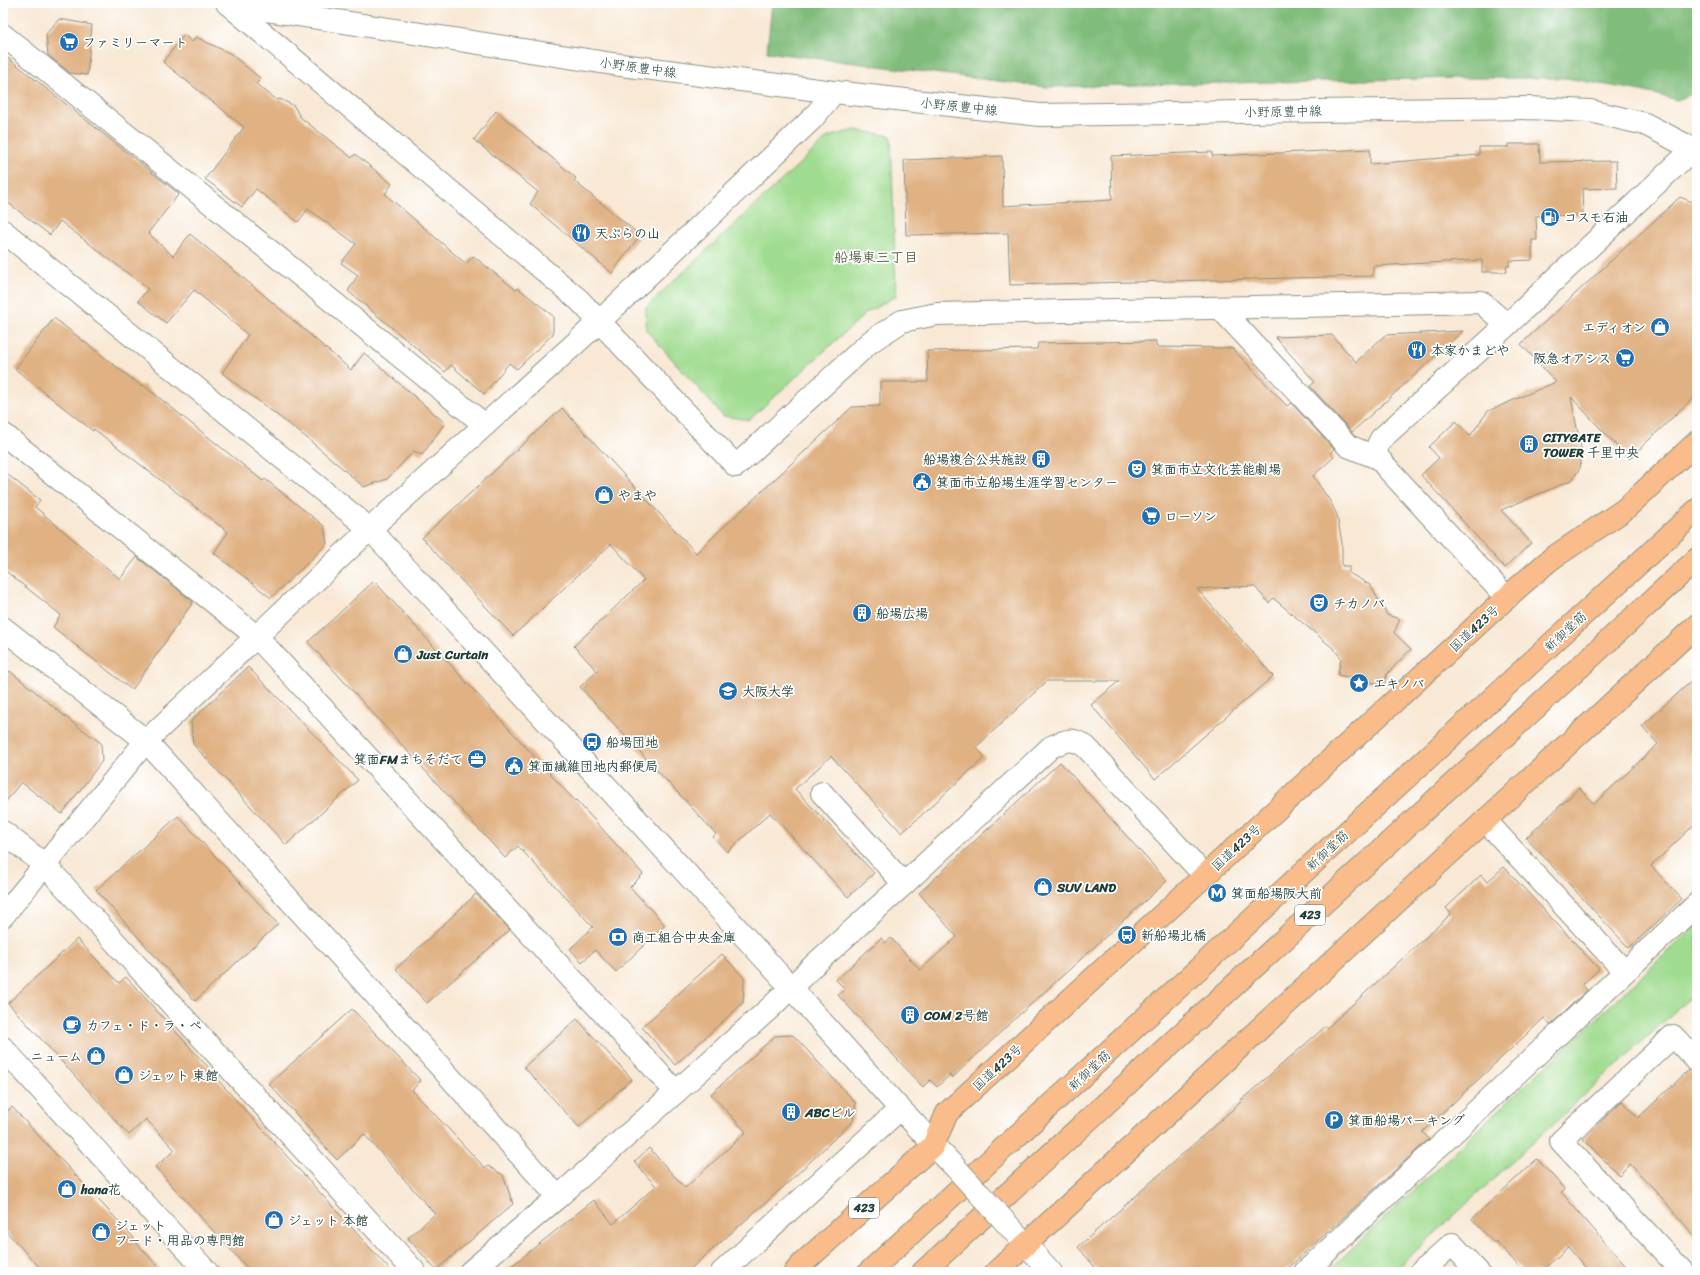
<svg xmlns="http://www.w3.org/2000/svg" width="1700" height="1275" font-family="Sriracha,'Klee One',sans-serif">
<rect width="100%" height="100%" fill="#fff"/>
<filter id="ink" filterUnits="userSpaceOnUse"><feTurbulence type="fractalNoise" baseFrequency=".025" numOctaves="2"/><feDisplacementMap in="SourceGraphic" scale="8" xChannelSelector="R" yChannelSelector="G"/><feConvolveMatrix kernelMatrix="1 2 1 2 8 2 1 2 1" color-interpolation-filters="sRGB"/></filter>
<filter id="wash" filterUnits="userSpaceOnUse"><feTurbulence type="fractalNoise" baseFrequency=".012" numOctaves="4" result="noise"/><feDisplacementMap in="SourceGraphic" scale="16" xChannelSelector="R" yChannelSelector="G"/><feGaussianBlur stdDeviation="0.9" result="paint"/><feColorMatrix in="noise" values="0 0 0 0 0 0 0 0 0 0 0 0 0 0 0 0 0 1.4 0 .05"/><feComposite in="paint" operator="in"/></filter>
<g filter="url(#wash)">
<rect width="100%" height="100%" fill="#f8e8d4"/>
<g fill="#a0dc90" stroke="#608c62">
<path d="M 855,130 L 891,136 L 896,296 L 866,313 L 749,420 L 723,416 L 646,330 L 646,307 L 828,137 Z"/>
<path d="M 1697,924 L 1697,991 L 1393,1272 L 1327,1272 Z"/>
</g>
<path fill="#80bc7a" stroke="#507c57" d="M 772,3 L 1697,3 L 1697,92 L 1677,100 L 1641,91 L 1566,78 L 1460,78 L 1045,87 L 767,52 Z"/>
<g id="blocks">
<g fill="#e0b182">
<path d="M 59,19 L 92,25 L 87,75 L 70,73 L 48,55 L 46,34 Z"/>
<path d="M 184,35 L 192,42 L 196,37 L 231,54 L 261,79 L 256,84 L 277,100 L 280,99 L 294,106 L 300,117 L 352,158 L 355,154 L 392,184 L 385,194 L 466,264 L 473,256 L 516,290 L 518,288 L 553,316 L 553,334 L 517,369 L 509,363 L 484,394 L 451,365 L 445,372 L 348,291 L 358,275 L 341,263 L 356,244 L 308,209 L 298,222 L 256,189 L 242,207 L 205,179 L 244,127 L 163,62 Z"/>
<path d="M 3,54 L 179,194 L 148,233 L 173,256 L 190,234 L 265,296 L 351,370 L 364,353 L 445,423 L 422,455 L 414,451 L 387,479 L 364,487 L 307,438 L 222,373 L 248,335 L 194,290 L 166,323 L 138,301 L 148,289 L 60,221 L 50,235 L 3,199 Z"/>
<path d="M 496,111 L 576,178 L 574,181 L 640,235 L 612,273 L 530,204 L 538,192 L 474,140 Z"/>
<path d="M 1508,144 L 1539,144 L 1540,162 L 1616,161 L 1617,188 L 1582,189 L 1583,215 L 1536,216 L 1537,240 L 1532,240 L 1532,260 L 1509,261 L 1509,266 L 1506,266 L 1507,272 L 1482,272 L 1482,260 L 1373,266 L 1373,276 L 1010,285 L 1008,233 L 906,235 L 904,160 L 1002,156 L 1003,206 L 1112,200 L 1111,156 L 1212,152 L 1212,156 L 1370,149 L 1370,164 L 1479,155 L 1479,147 L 1508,147 Z"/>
<path d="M 1680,197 L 1697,204 L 1697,394 L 1629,459 L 1571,397 L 1582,454 L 1580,468 L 1572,480 L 1501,510 L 1531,543 L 1505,568 L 1421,475 L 1439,458 L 1429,447 L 1456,421 L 1470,436 L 1488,411 L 1556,382 L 1521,344 Z"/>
<path d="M 54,318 L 141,386 L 142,384 L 263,481 L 265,479 L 324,526 L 327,544 L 271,598 L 214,553 L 228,532 L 94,429 L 93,431 L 15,369 Z"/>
<path d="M 1463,331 L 1352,432 L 1310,386 L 1315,382 L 1275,337 L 1332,335 L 1356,362 L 1385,335 Z"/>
<path d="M 1156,341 L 1156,347 L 1232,348 L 1287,406 L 1291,403 L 1334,449 L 1330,453 L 1334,457 L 1313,476 L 1330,501 L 1337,515 L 1342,543 L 1342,566 L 1349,566 L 1349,573 L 1370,585 L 1387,615 L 1400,619 L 1394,633 L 1411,649 L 1387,674 L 1384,685 L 1338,675 L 1341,658 L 1334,649 L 1273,598 L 1269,603 L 1254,586 L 1197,589 L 1273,676 L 1155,779 L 1091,705 L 1119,681 L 1047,681 L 976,747 L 985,757 L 902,833 L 831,756 L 795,789 L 874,873 L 848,897 L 770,813 L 727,852 L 713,837 L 716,834 L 580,687 L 597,671 L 574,646 L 644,580 L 611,544 L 513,636 L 422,538 L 562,408 L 696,553 L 852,407 L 880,406 L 880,382 L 928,382 L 927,351 L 1037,349 L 1038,343 Z"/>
<path d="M 3,471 L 40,500 L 35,507 L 120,579 L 137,557 L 193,602 L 132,690 L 53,627 L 61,615 L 3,569 Z"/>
<path d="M 374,581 L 575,801 L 576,800 L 643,874 L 630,887 L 665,925 L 616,972 L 595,950 L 582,962 L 570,949 L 593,927 L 518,846 L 505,858 L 308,642 Z"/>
<path d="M 248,667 L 358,780 L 286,845 L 193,744 L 191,721 Z"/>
<path d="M 10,671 L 72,722 L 101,743 L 102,761 L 62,814 L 21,782 L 3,805 L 3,681 Z"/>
<path d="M 1697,676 L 1697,822 L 1651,866 L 1682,899 L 1629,948 L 1526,838 L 1579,788 L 1594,804 L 1658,744 L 1642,726 Z"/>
<path d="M 1060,762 L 1167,881 L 1018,1016 L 952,1078 L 950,1075 L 937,1087 L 930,1080 L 923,1087 L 838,995 L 845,989 L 836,980 L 881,938 L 885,943 L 891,938 L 920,970 L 957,937 L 919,893 Z"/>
<path d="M 178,816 L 278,924 L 195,1001 L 96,890 Z"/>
<path d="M 1504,867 L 1599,969 L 1582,985 L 1587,990 L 1550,1025 L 1544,1018 L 1422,1132 L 1429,1139 L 1284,1272 L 1099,1272 L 1078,1247 L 1241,1102 L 1240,1101 L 1326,1026 L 1327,1028 L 1451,914 L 1446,908 L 1481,875 L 1487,882 Z"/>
<path d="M 476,894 L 510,930 L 427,1003 L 396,969 Z"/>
<path d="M 77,939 L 119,983 L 126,977 L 216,1076 L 215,1077 L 392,1272 L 251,1272 L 155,1167 L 175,1150 L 146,1119 L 129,1135 L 8,1003 Z"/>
<path d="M 722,954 L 744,978 L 743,1003 L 675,1065 L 642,1027 Z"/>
<path d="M 352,1009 L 421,1081 L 412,1090 L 485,1168 L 488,1166 L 503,1175 L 513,1204 L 436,1270 L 408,1238 L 435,1214 L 364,1134 L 337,1160 L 269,1084 Z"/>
<path d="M 577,1019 L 632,1079 L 579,1127 L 524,1067 Z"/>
<path d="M 793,1035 L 856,1103 L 853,1121 L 791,1180 L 687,1272 L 504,1272 L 594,1200 L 613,1224 L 656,1186 L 634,1162 L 649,1148 L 685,1188 L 746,1132 L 711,1094 L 775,1036 Z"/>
<path d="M 1689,1070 L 1697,1073 L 1697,1239 L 1656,1191 L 1630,1164 L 1619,1175 L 1583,1139 L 1622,1101 L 1638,1118 Z"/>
<path d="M 12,1107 L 134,1238 L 133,1239 L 163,1272 L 44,1272 L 3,1228 L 3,1115 Z"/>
<path d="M 1537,1159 L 1565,1189 L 1561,1192 L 1631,1272 L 1589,1272 L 1568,1247 L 1541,1272 L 1524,1272 L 1496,1241 L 1494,1243 L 1472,1219 Z"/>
</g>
</g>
</g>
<g filter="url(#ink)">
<use href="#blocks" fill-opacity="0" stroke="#8c9284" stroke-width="1"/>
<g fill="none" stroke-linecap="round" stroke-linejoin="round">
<g stroke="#8c9284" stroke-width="24">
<g id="minor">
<path d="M 227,3 L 579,300 L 736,466 L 870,342 L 902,321 L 937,314 L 1481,302 L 1507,325"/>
<path d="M 228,4 L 613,64 L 834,92 L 1040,115 L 1529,108 L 1590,111 L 1645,124 L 1697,151"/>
<path d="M 3,35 L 485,425"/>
<path d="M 3,231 L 370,529 L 766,960 L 900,1109 C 919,1127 935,1148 954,1166"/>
<path d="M 1221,309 L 1348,446 L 1378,458"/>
<path d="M 3,434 L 256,636 L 676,1092"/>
<path d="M 1507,598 L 1387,468 C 1377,457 1373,452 1381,439 L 1507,325 L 1693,149"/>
<path d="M 3,628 L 146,741 L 558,1197"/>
<path d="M 822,793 L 904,884"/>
<path d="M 1485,820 L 1624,971"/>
<path d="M 3,832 L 45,865 L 415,1272"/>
<path d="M 3,916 L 146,741 L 370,529 L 600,321 L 813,118 L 834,92"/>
<path d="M 3,1048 L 207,1272"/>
<path d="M 1008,1225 L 1051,1272"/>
<path d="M 470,1272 L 558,1197 L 770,1008 L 814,965 L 904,884 L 1051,747 C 1066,740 1072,737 1086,747 L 1205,876"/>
<path d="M 722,1272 L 900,1109"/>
<path d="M 1305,1272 L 1697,904"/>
<path d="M 1421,1272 L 1452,1244 L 1478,1272"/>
<path d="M 1683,1272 L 1561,1141 L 1673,1036 L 1697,1061"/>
</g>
</g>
<g stroke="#8c9284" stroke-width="24">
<g id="highway">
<path d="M 795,1272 L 803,1263 L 933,1146 L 947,1113 L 1514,591 L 1551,559 L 1624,510 L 1697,442"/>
<path d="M 869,1272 L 1697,510"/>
<path d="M 923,1272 L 1697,559"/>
<path d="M 996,1272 L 1697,625"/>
</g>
</g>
<use href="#minor" stroke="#fff" stroke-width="22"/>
<use href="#highway" stroke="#f9bc8a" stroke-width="22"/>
<g stroke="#8c9284" stroke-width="24" stroke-linecap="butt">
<path id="minor-bridge" d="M 954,1166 L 1008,1225"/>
</g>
<use href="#minor-bridge" stroke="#fff" stroke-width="22"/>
</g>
</g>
<defs>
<g id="supermarket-disc" transform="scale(1)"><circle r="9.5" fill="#1f6fb2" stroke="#fff"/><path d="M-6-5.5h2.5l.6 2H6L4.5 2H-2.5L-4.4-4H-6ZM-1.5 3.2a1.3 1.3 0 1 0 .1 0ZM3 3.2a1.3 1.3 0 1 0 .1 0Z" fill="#fff"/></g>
<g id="fuel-disc" transform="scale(1)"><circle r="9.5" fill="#1f6fb2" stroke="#fff"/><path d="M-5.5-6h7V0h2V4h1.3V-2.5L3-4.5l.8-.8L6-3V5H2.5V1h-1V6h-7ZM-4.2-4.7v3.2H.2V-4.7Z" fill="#fff"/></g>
<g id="restaurant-disc" transform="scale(1)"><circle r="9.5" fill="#1f6fb2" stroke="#fff"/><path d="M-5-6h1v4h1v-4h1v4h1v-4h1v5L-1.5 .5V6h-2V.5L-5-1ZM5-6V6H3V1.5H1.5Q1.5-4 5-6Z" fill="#fff"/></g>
<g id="shop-disc" transform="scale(1)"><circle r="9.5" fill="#1f6fb2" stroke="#fff"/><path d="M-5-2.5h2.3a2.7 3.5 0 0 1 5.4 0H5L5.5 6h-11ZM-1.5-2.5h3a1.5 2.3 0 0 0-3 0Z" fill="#fff"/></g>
<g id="building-disc" transform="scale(1)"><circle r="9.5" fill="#1f6fb2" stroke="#fff"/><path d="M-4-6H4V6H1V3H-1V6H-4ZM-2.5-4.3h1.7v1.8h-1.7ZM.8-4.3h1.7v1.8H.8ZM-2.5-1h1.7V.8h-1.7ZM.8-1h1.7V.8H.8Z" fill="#fff"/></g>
<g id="theatre-disc" transform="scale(1)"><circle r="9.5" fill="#1f6fb2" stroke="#fff"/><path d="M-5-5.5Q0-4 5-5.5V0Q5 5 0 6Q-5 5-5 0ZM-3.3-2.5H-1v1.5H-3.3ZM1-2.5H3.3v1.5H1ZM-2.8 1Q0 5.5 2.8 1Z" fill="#fff"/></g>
<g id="civic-disc" transform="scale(1)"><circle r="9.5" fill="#1f6fb2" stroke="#fff"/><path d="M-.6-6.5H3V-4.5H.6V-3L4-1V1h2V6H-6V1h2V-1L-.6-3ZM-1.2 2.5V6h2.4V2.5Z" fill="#fff"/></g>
<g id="sight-disc" transform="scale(1)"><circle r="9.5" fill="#1f6fb2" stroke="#fff"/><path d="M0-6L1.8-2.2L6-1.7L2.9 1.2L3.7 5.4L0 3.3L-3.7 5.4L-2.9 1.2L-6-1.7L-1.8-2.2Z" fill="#fff"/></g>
<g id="university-disc" transform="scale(1)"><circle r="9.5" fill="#1f6fb2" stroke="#fff"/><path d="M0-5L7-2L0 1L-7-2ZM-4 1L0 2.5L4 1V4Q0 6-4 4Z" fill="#fff"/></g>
<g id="bus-disc" transform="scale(1)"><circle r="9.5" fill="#1f6fb2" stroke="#fff"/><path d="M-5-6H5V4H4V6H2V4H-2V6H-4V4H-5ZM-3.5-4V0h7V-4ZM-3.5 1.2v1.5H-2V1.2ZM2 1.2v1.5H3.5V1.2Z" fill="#fff"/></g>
<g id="office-disc" transform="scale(1)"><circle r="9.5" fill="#1f6fb2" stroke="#fff"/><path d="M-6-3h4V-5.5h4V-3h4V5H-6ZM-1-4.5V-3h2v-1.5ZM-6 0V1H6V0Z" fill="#fff"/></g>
<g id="metro-disc" transform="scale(1)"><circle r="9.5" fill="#1f6fb2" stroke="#fff"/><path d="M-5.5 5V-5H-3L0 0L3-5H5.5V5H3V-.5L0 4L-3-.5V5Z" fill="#fff"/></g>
<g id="bank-disc" transform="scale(1)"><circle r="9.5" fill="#1f6fb2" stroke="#fff"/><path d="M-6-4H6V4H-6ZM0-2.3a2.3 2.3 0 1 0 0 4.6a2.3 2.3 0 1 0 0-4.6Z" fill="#fff"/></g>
<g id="cafe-disc" transform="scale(1)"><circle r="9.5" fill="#1f6fb2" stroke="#fff"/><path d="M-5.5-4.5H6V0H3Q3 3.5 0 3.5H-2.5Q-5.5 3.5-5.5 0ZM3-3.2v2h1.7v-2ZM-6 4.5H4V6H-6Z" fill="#fff"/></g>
<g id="parking-disc" transform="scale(1)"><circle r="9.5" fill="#1f6fb2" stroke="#fff"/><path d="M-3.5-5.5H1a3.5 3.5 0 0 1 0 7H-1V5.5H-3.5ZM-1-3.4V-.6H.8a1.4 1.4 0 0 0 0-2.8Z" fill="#fff"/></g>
</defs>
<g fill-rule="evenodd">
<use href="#supermarket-disc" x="69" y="42"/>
<use href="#fuel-disc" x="1550" y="217"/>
<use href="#restaurant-disc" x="581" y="233"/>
<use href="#shop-disc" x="1660" y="327"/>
<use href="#restaurant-disc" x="1417" y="350"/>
<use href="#supermarket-disc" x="1625" y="358"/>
<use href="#building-disc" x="1529" y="444"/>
<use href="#building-disc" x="1041" y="459"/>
<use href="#theatre-disc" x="1137" y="469"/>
<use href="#civic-disc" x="922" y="482"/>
<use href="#shop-disc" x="604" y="495"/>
<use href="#supermarket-disc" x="1151" y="516"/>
<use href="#theatre-disc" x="1319" y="603"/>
<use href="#building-disc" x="862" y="613"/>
<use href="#shop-disc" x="403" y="654"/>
<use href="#sight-disc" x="1359" y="683"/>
<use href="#university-disc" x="728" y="691"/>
<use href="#bus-disc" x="592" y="742"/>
<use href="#office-disc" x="477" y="759"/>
<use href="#civic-disc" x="514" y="766"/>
<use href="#shop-disc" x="1043" y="887"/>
<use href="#metro-disc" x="1217" y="893"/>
<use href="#bus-disc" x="1127" y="935"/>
<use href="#bank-disc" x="618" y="937"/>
<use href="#building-disc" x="910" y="1015"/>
<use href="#cafe-disc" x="72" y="1025"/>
<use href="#shop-disc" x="96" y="1056"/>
<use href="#shop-disc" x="124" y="1075"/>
<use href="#building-disc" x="791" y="1112"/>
<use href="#parking-disc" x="1334" y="1120"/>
<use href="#shop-disc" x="67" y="1189"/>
<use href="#shop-disc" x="274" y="1220"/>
<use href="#shop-disc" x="101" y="1232"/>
</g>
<g text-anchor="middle" stroke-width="3.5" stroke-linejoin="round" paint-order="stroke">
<g fill="#fff" stroke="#627771" stroke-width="1">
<rect x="1295" y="905" width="30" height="20" rx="3"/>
<rect x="849" y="1198" width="30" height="20" rx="3"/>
</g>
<g font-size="12" font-weight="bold" fill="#1f3d34">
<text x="1310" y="919">423</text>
<text x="864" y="1212">423</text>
</g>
<g font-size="13" font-weight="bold" fill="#1f3d34" stroke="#fff" text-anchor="start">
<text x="83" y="47">ファミリーマート</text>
<text x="1564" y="222">コスモ石油</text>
<text x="595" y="238">天ぷらの山</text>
<text x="1646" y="332" text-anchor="end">エディオン</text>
<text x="1431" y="355">本家かまどや</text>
<text x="1611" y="363" text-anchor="end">阪急オアシス</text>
<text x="1543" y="442">CITYGATE<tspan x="1543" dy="15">TOWER 千里中央</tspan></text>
<text x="1027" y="464" text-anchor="end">船場複合公共施設</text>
<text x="1151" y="474">箕面市立文化芸能劇場</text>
<text x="936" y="487">箕面市立船場生涯学習センター</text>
<text x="618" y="500">やまや</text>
<text x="1165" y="521">ローソン</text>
<text x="1333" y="608">チカノバ</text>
<text x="876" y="618">船場広場</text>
<text x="417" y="659">Just Curtain</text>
<text x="1373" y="688">エキノバ</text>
<text x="742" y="696">大阪大学</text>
<text x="606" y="747">船場団地</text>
<text x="463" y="764" text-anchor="end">箕面FMまちそだて</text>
<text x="528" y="771">箕面繊維団地内郵便局</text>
<text x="1057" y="892">SUV LAND</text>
<text x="1231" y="898">箕面船場阪大前</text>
<text x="1141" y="940">新船場北橋</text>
<text x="632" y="942">商工組合中央金庫</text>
<text x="924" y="1020">COM 2号館</text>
<text x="86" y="1030">カフェ・ド・ラ・ぺ</text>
<text x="82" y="1061" text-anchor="end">ニューム</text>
<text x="138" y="1080">ジェット 東館</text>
<text x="805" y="1117">ABCビル</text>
<text x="1348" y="1125">箕面船場パーキング</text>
<text x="81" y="1194">hana花</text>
<text x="288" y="1225">ジェット 本館</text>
<text x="115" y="1230">ジェット<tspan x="115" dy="15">フード・用品の専門館</tspan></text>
</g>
<g font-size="13" fill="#1f3d34" stroke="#fff">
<text transform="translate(638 67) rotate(8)" y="5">小野原豊中線</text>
<text transform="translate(959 106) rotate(6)" y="5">小野原豊中線</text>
<text transform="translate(1283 111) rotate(-1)" y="5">小野原豊中線</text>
<text transform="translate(1474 628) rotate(-43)" y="5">国道423号</text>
<text transform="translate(1565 631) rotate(-43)" y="5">新御堂筋</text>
<text transform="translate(1236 847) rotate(-43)" y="5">国道423号</text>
<text transform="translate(1327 850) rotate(-43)" y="5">新御堂筋</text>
<text transform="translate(997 1067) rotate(-43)" y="5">国道423号</text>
<text transform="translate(1089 1070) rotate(-43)" y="5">新御堂筋</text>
</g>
<g font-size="14" font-weight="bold" fill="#63664f" stroke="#fff">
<text x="876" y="262">船場東三丁目</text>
</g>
</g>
<rect width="1700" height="1275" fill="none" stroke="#fff" stroke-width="16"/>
</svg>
